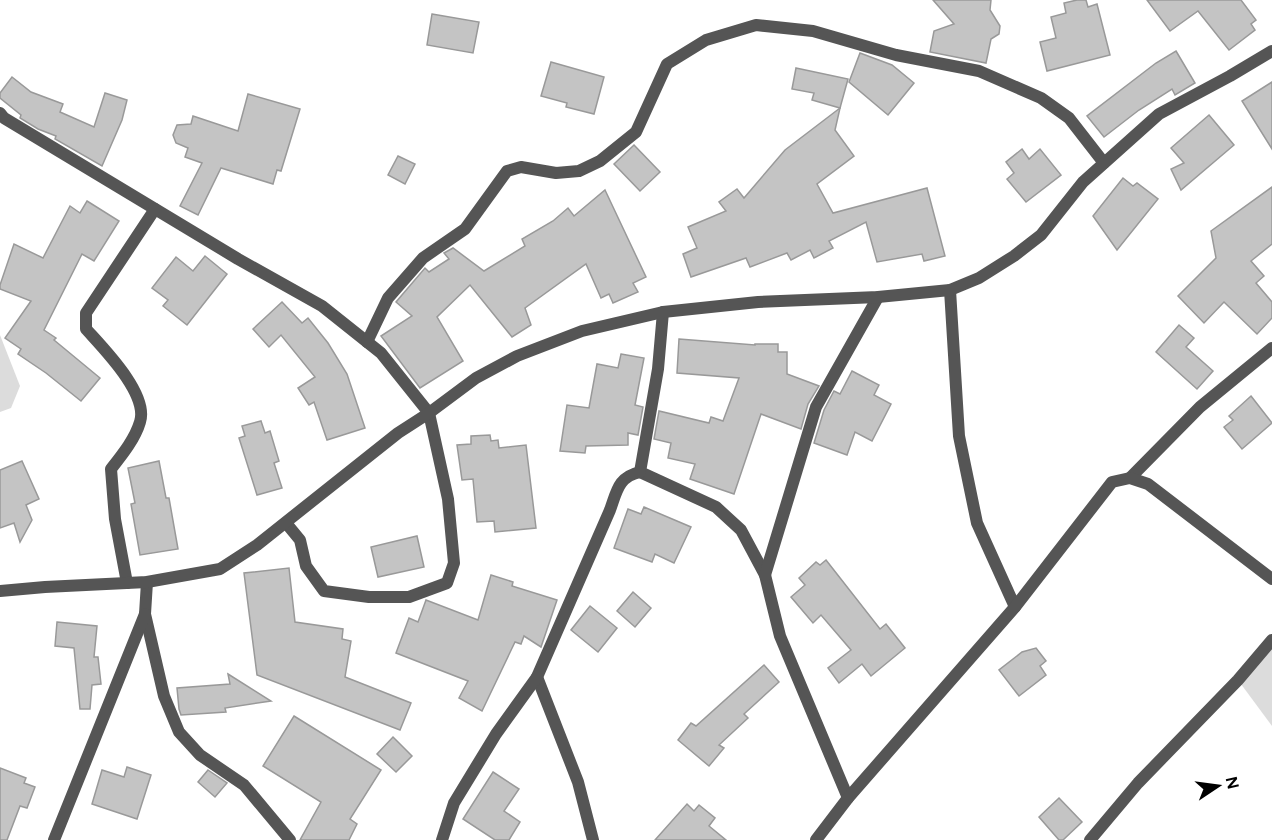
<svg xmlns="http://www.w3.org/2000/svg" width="1272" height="840" font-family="Figtree,sans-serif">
<rect width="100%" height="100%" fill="#fff"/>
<g fill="#dcdcdc">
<path d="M 0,335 L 20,386 L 11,408 L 0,412 Z"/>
<path d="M 1272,640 L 1272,726 L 1238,680 Z"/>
</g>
<g fill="#c4c4c4" stroke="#999" stroke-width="1.5">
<path d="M 933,0 L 991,0 L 990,10 L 1000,26 L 999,34 L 991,39 L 986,63 L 930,52 L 934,31 L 954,24 Z"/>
<path d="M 1077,0 L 1086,0 L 1088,7 L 1097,4 L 1110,55 L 1047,71 L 1040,42 L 1056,38 L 1051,17 L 1066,13 L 1064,3 Z"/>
<path d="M 1147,0 L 1241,0 L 1256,20 L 1251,24 L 1255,30 L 1229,50 L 1198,11 L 1170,31 Z"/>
<path d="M 432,14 L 479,22 L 473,53 L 427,45 Z"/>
<path d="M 1176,51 L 1195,83 L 1175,95 L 1172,89 L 1139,110 L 1104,137 L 1087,116 L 1156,63 Z"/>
<path d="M 860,53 L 892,65 L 914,83 L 888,115 L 849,82 Z"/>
<path d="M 551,62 L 604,77 L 594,114 L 566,107 L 567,103 L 541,96 Z"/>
<path d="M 796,68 L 848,79 L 840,108 L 812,100 L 814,93 L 792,89 Z"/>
<path d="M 12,77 L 31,92 L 63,104 L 60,112 L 94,127 L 105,93 L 127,100 L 122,120 L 102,166 L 55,139 L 56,136 L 38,129 L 20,118 L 21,115 L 0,98 L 0,93 Z"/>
<path d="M 1272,82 L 1272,149 L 1242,101 Z"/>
<path d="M 248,94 L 300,109 L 281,171 L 277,170 L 273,184 L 221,168 L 198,215 L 180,206 L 202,163 L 185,157 L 188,148 L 176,143 L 173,135 L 177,125 L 191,124 L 193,116 L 238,131 Z"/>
<path d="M 840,108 L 835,130 L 854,156 L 817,184 L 833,213 L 927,188 L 945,256 L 924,261 L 922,254 L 877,262 L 866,222 L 829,241 L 833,248 L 814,258 L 810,250 L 791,260 L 787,253 L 750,267 L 746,258 L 691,277 L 683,254 L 697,248 L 688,227 L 726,211 L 719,202 L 737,189 L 744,198 L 785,150 Z"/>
<path d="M 1209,115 L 1234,145 L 1181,190 L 1171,169 L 1184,163 L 1171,148 Z"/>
<path d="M 634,145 L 660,172 L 640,191 L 614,164 Z"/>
<path d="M 1022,149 L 1029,159 L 1040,149 L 1061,175 L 1026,202 L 1007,179 L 1014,173 L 1006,162 Z"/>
<path d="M 398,156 L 415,164 L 405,184 L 388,175 Z"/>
<path d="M 1123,178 L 1133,186 L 1137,183 L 1158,199 L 1117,250 L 1093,216 Z"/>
<path d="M 1272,187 L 1272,244 L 1251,261 L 1264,276 L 1256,283 L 1272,302 L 1272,318 L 1257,334 L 1224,302 L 1204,323 L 1178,296 L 1216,258 L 1211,231 Z"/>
<path d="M 605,190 L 646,277 L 633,283 L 638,292 L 613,303 L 609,294 L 601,298 L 586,264 L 525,308 L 531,325 L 512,337 L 470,285 L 437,317 L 463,361 L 420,388 L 381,336 L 412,316 L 396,302 L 425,268 L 429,272 L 449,259 L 444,253 L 453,248 L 484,271 L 525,246 L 522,239 L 553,221 L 568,208 L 574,216 Z"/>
<path d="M 87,201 L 119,221 L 94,261 L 82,254 L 44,330 L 56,338 L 54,340 L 100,378 L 81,401 L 46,373 L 18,354 L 21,349 L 5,338 L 31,301 L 0,289 L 0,285 L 14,244 L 43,258 L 70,206 L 80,213 Z"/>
<path d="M 205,256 L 227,274 L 187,325 L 163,306 L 168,300 L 152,288 L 176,257 L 193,271 Z"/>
<path d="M 282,302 L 302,323 L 308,318 L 328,343 L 347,374 L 365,428 L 327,440 L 314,402 L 309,405 L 298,388 L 315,377 L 281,335 L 269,347 L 253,329 Z"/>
<path d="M 1179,325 L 1194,338 L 1186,347 L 1213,371 L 1197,389 L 1156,352 Z"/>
<path d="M 679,339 L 755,345 L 755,344 L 778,344 L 778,352 L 787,352 L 787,374 L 819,386 L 808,404 L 801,429 L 761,414 L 734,494 L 690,479 L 695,464 L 668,458 L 671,443 L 654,439 L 659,411 L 709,423 L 711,417 L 723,421 L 739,378 L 677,373 Z"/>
<path d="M 621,354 L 644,358 L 635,405 L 643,407 L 638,435 L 628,433 L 628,445 L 586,446 L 585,453 L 560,451 L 567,405 L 589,408 L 597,364 L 618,368 Z"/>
<path d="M 852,371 L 879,385 L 874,395 L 891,404 L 872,441 L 855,432 L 847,455 L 814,443 L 824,410 L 834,391 L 840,394 Z"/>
<path d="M 1251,396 L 1272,423 L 1242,449 L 1224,427 L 1233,420 L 1229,416 Z"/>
<path d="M 261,421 L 265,433 L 270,431 L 279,461 L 274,463 L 282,488 L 257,495 L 239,438 L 245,436 L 242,426 Z"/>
<path d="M 490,435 L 491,441 L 498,440 L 499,448 L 526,445 L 536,528 L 495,532 L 494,521 L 477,522 L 473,479 L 462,480 L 457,445 L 471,444 L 471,436 Z"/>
<path d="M 22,461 L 39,499 L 26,505 L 32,520 L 20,542 L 14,523 L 0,528 L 0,470 Z"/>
<path d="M 159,461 L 166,498 L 169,498 L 178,549 L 140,555 L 131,504 L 135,503 L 128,468 Z"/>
<path d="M 644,507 L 691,527 L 674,563 L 655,554 L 652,562 L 614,548 L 628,509 L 641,514 Z"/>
<path d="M 417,536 L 424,567 L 378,577 L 371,547 Z"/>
<path d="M 826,560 L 880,629 L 886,624 L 905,648 L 871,676 L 862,664 L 839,683 L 828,668 L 851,650 L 821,615 L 813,623 L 791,597 L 805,585 L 799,578 L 816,562 L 820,565 Z"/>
<path d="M 289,568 L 295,622 L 343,629 L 342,639 L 351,641 L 345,677 L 411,703 L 400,730 L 257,675 L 244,573 Z"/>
<path d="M 491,575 L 513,582 L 512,586 L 557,600 L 541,647 L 524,636 L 521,644 L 515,642 L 482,711 L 459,698 L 468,681 L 396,653 L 409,618 L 418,622 L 426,600 L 478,620 Z"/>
<path d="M 633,592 L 651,608 L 635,627 L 617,611 Z"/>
<path d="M 590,606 L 617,628 L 598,652 L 571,630 Z"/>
<path d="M 57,622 L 97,626 L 94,657 L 98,657 L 101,684 L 92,685 L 90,709 L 80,709 L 74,648 L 55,646 Z"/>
<path d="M 1036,648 L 1046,661 L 1040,666 L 1046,675 L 1019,696 L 999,670 L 1022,652 Z"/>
<path d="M 764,665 L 779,682 L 744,714 L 748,718 L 719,745 L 724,748 L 709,766 L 678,740 L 691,723 L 696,726 Z"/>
<path d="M 228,674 L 271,701 L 225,708 L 226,712 L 181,715 L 179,709 L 177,688 L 230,684 Z"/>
<path d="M 294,716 L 381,770 L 350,819 L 357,824 L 349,840 L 300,840 L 321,802 L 263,766 Z"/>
<path d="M 393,737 L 412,756 L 396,772 L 377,754 Z"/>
<path d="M 127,767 L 151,775 L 137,819 L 92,804 L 102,770 L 124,777 Z"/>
<path d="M 0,768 L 26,778 L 24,783 L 35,787 L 27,808 L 20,806 L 7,840 L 0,840 Z"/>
<path d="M 208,770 L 227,783 L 215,797 L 198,782 Z"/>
<path d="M 493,772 L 519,789 L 504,811 L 520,822 L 509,840 L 495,840 L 463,819 Z"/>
<path d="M 1059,798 L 1082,822 L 1063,840 L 1059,840 L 1039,817 Z"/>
<path d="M 687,804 L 694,811 L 699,805 L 715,818 L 709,826 L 726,840 L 655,840 Z"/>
</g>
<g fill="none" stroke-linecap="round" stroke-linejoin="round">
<g stroke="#555" stroke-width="12">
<path d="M 0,113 L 4,118 L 238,259 L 322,306 L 381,353 L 429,413 L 448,499 L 454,563 L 447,583 L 409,597 L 369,597 L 324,591 L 306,566 L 300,540 L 286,523"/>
<path d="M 950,290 L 959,436 L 977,523 L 1015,607"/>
<path d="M 663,312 L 658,369 L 640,472 L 716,507 L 741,530 L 765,575 L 780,636 L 848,798"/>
<path d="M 367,342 L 388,298 L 423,258 L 465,229 L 507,171 L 521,167 L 556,173 L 579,171 L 600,161 L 636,132 L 667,64 L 706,40 L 756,25 L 813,31 L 896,55 L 979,71 L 1041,98 L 1069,118 L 1104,163"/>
<path d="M 1130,478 L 1200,407 L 1272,348"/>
<path d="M 765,575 L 816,407 L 878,297"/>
<path d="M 147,582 L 145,614 L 164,696 L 179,732 L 200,755 L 244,785 L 290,840"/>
<path d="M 127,583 L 115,519 L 111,469 C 122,455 135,439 140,422 C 149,394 103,348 86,329 L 86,313 L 155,209"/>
<path d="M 0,591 L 45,587 L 147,582 L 220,569 L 257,545 L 398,433 L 429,413 L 476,378 L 517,356 L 582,331 L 663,312 L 758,302 L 878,297 L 950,290 L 979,278 L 1014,256 L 1041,235 L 1083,182 L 1159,114 L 1230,76 L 1272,51"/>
<path d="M 537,677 L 578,782 L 593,840"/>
<path d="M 54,840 L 145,614"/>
<path d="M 442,840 L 454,803 L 496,734 L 537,677 L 610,510 C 617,491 618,477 640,472"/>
<path d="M 816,840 L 848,798 L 1015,607 L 1112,482 L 1130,478 L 1148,484 L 1272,579"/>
<path d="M 1090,840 L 1138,783 L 1238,680 L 1272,640"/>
</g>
</g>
<g transform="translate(1218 786) rotate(77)" stroke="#ffffff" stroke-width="4.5" paint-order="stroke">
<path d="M0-4.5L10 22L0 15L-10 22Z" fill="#000000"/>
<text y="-9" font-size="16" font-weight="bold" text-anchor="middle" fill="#000000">N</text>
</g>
</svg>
